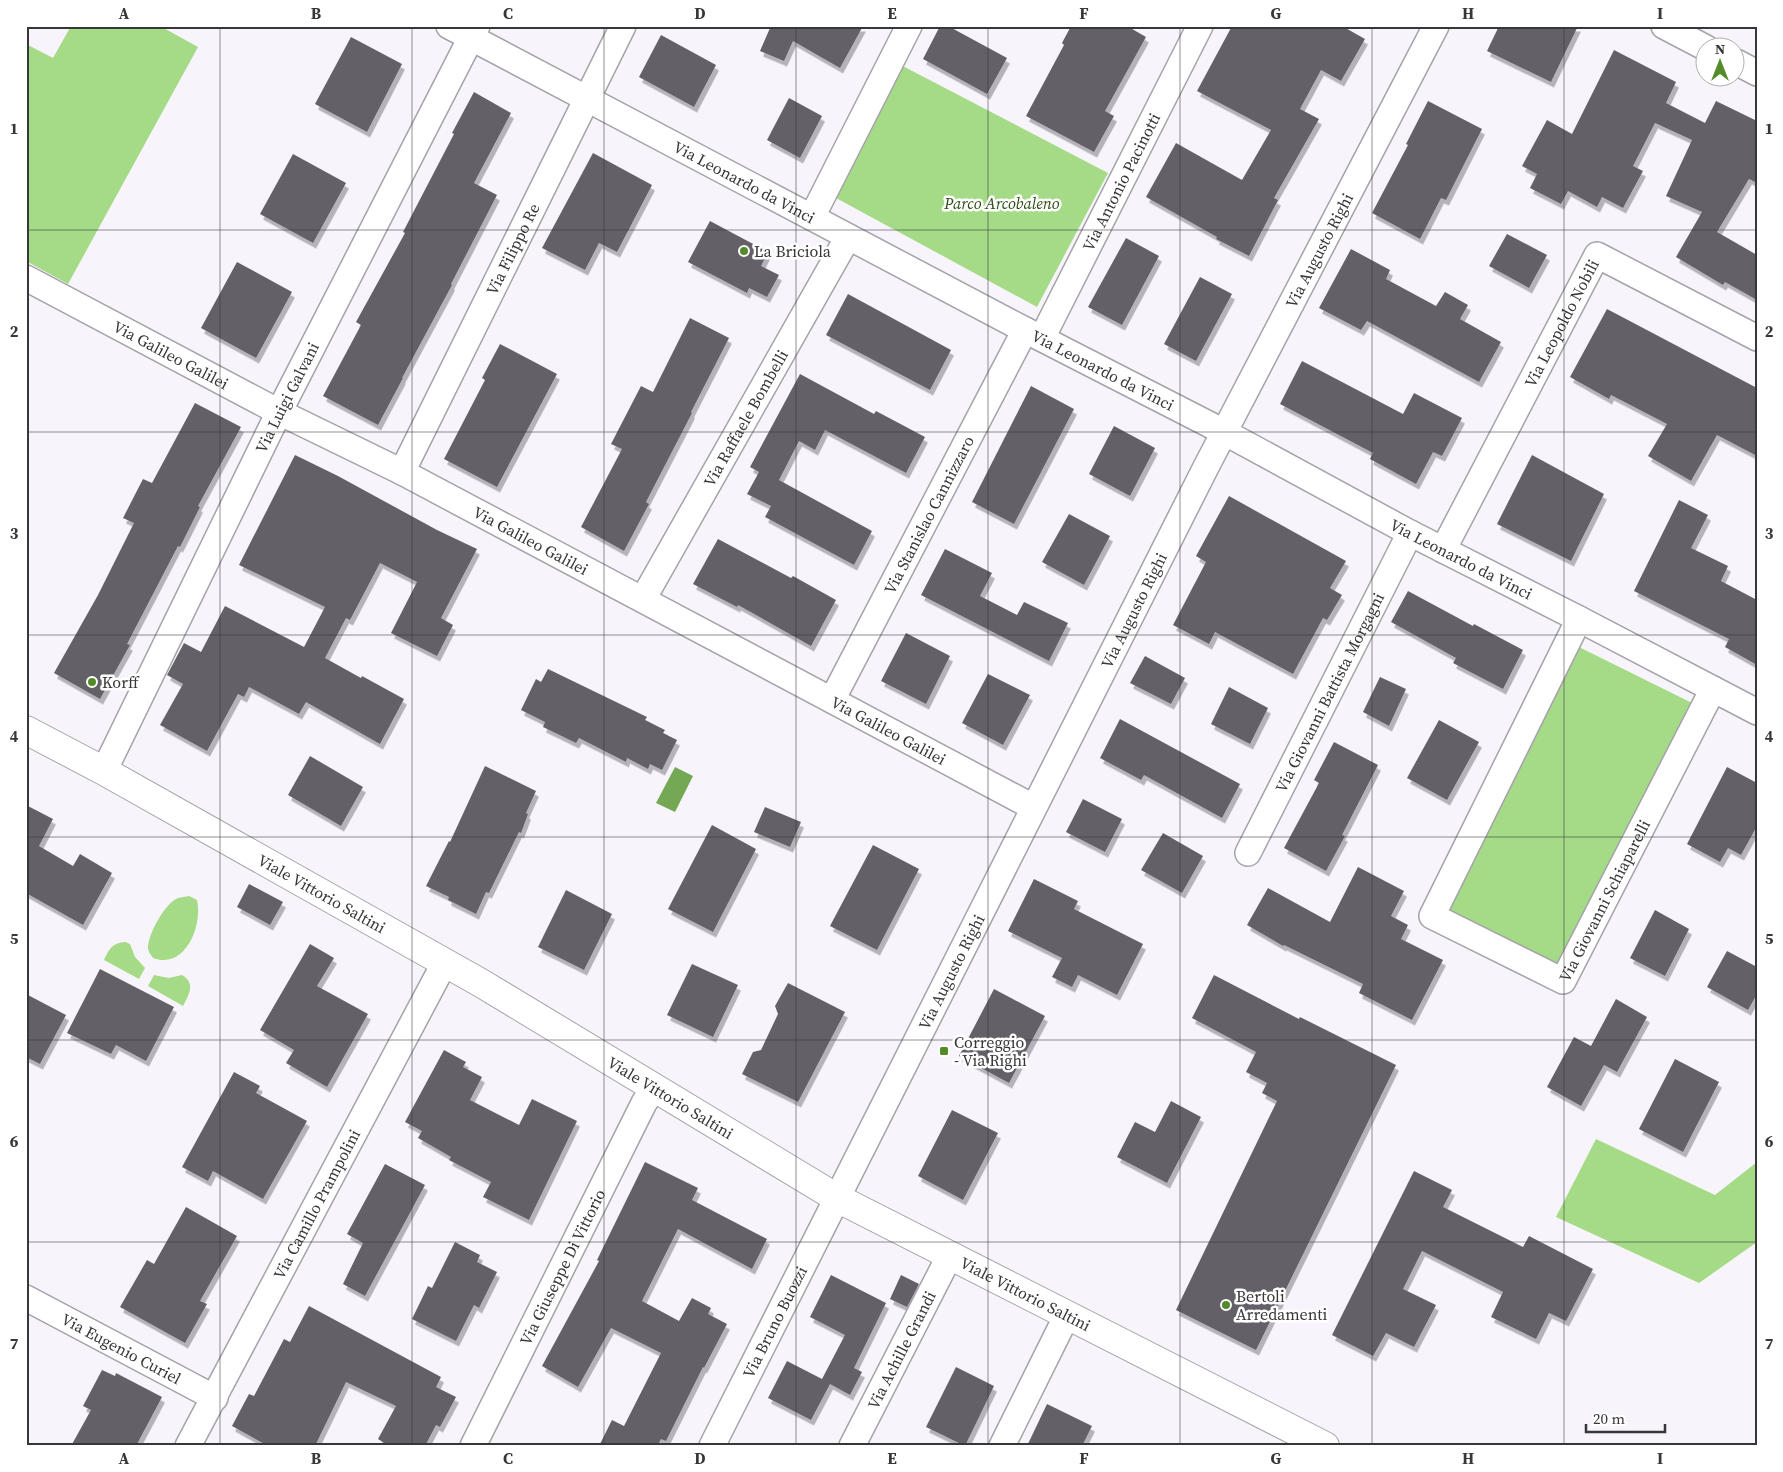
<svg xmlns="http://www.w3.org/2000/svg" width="1783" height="1472" font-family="'Source Serif 4',serif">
<defs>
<filter id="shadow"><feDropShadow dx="3" dy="5.5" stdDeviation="0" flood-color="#0004"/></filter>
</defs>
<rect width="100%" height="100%" fill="#f7f4fc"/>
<g fill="#a5da86">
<path d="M 71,26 L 160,26 L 198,47 L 68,284 L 26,261 L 26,44 L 53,58 Z"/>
<path d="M 895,62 L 1108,173 L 1037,307 L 825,192 Z"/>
<path d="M 1579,647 L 1692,703 L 1561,967 L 1447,910 Z"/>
<path d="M 189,896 L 197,900 C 203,926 185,970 153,958 C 151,955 148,951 148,948 C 148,934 165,903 178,898 C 181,897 186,897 189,896 Z"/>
<path d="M 125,942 L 130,944 L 135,957 L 145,968 L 139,979 L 104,960 C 109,949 112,943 125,942 Z"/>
<path d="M 154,975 L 169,978 L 182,975 C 196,983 189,995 183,1006 L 148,986 Z"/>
<path d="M 1596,1139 L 1715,1195 L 1757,1162 L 1757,1242 L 1699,1283 L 1556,1217 Z"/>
</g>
<path fill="#74a854" d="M 675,767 L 693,776 L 675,812 L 656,803 Z"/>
<g fill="#636167" filter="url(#shadow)">
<path d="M 766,26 L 863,26 L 840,68 L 793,41 L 784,61 L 760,51 L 770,28 Z"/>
<path d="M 940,26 L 948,26 L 1007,58 L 987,94 L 923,59 Z"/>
<path d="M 1071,26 L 1127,26 L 1146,37 L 1105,111 L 1114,116 L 1094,152 L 1026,116 L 1064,45 L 1062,43 Z"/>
<path d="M 1232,26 L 1342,26 L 1365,39 L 1341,81 L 1321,70 L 1300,109 L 1319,119 L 1274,198 L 1278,200 L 1249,256 L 1216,239 L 1217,237 L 1146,197 L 1176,143 L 1242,180 L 1271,130 L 1197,91 Z"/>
<path d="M 1499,26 L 1578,26 L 1551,82 L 1487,51 Z"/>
<path d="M 661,35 L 716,65 L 694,107 L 639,77 Z"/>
<path d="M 351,37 L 402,64 L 367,132 L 315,104 Z"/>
<path d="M 1614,50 L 1676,82 L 1666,103 L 1705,123 L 1716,101 L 1757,121 L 1757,183 L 1749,179 L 1717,232 L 1757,255 L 1757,300 L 1725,282 L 1723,285 L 1676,257 L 1702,212 L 1666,196 L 1692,140 L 1655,123 L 1633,166 L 1643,171 L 1623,208 L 1602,197 L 1597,207 L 1568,191 L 1561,204 L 1530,188 L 1537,174 L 1522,166 L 1547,120 L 1572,134 Z"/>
<path d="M 474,92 L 511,113 L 474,183 L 497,195 L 451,284 L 452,285 L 402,378 L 403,378 L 378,425 L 323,396 L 361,325 L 356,322 L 405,233 L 403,232 L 454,134 L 452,133 Z"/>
<path d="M 789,98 L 822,116 L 800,158 L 767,140 Z"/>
<path d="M 1428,101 L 1482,129 L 1446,200 L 1441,198 L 1420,239 L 1372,213 L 1408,145 L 1406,144 Z"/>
<path d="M 593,153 L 652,185 L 617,252 L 599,243 L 585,270 L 542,248 Z"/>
<path d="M 293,154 L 346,183 L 313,243 L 260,214 Z"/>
<path d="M 710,221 L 768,252 L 761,266 L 779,275 L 767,297 L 749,288 L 747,293 L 688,262 Z"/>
<path d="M 1507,234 L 1547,255 L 1529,288 L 1489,266 Z"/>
<path d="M 1126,238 L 1159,256 L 1122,325 L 1088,307 Z"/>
<path d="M 1351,249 L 1390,270 L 1386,279 L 1436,306 L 1445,292 L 1468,305 L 1460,319 L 1501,342 L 1479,382 L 1367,321 L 1361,330 L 1319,308 Z"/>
<path d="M 237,262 L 292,292 L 256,358 L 201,328 Z"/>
<path d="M 1200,277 L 1232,294 L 1196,361 L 1164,344 Z"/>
<path d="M 848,294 L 951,350 L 930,390 L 826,335 Z"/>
<path d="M 1607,309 L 1757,388 L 1757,456 L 1717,435 L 1691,481 L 1648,456 L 1667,424 L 1611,395 L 1609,399 L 1570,377 Z"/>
<path d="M 690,318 L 729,338 L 691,412 L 692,413 L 646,502 L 649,504 L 624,551 L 581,527 L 622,449 L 611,444 L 641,386 L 653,392 Z"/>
<path d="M 500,344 L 557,374 L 497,487 L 444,459 L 485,380 L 482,378 Z"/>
<path d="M 1302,361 L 1403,414 L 1414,393 L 1462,418 L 1442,456 L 1433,452 L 1416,484 L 1370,459 L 1373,453 L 1280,404 Z"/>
<path d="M 800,374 L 874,414 L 876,411 L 925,437 L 906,473 L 825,430 L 815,450 L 799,441 L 779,480 L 872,531 L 854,565 L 765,517 L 771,506 L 747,494 L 759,472 L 750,467 Z"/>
<path d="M 1031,386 L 1074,409 L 1014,524 L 972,502 Z"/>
<path d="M 195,403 L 241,427 L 198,506 L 200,507 L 180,547 L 178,546 L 127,644 L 130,645 L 100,699 L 54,673 L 98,595 L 134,523 L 123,518 L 143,479 L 152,483 Z"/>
<path d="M 1114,426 L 1155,448 L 1130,496 L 1089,474 Z"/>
<path d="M 295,455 L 338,476 L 437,530 L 477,549 L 441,618 L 453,625 L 437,656 L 391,633 L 417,582 L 380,563 L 350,620 L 346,618 L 325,658 L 361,678 L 362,676 L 404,699 L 380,744 L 306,702 L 299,714 L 249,687 L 244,697 L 238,694 L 207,751 L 160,725 L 183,684 L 167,675 L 184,643 L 201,652 L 225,606 L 304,647 L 325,607 L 239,565 Z"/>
<path d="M 1532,455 L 1604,494 L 1571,561 L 1497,524 Z"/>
<path d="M 1229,496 L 1346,561 L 1330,588 L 1342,595 L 1327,620 L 1323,618 L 1293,674 L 1215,632 L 1209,644 L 1173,625 L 1206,562 L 1196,556 Z"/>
<path d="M 1679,500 L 1708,515 L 1691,548 L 1728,566 L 1721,581 L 1757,600 L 1757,665 L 1725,647 L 1729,639 L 1634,591 Z"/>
<path d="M 1069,514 L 1110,536 L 1084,585 L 1042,562 Z"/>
<path d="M 718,539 L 791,578 L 793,576 L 836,600 L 811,646 L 738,605 L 737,607 L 693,584 Z"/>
<path d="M 945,549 L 992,573 L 980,596 L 1017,615 L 1024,602 L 1068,623 L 1049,661 L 921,595 Z"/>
<path d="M 1408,591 L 1473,626 L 1474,624 L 1523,650 L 1503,689 L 1453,663 L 1456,658 L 1391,622 Z"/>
<path d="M 906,633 L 950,656 L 926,704 L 881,681 Z"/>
<path d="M 1145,656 L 1185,678 L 1171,704 L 1130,683 Z"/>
<path d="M 548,669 L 647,717 L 645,720 L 665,730 L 663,733 L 677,740 L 662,770 L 650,764 L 648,769 L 627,758 L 626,762 L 579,738 L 576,743 L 543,727 L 545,722 L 521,710 L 536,679 L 541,682 Z"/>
<path d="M 988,674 L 1030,695 L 1003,745 L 962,723 Z"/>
<path d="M 1380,677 L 1406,689 L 1389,726 L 1363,712 Z"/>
<path d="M 1229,687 L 1268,708 L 1250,744 L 1211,724 Z"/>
<path d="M 1120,719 L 1240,784 L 1222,818 L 1144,775 L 1141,780 L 1100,758 Z"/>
<path d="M 1439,720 L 1479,742 L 1447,800 L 1407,778 Z"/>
<path d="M 1334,742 L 1378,765 L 1342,835 L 1345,836 L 1326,871 L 1284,848 L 1319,783 L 1314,780 Z"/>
<path d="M 310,756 L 363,787 L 341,826 L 288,795 Z"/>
<path d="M 485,766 L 536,791 L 526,813 L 528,814 L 521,833 L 519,832 L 516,838 L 489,893 L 486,892 L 476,914 L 448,900 L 449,897 L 426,886 L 449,841 L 450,842 Z"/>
<path d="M 1727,767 L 1757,783 L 1757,826 L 1741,855 L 1728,848 L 1720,862 L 1687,844 Z"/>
<path d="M 1083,799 L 1122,819 L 1105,852 L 1066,832 Z"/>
<path d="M 26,805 L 53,819 L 39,846 L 73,866 L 80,854 L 112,873 L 83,925 L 26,893 Z"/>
<path d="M 765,807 L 801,822 L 790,847 L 754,832 Z"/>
<path d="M 712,825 L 756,849 L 713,932 L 668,909 Z"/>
<path d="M 1163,833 L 1203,856 L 1182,893 L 1141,870 Z"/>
<path d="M 873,845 L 919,869 L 877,950 L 830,926 Z"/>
<path d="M 1358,867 L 1404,891 L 1391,916 L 1408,925 L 1401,939 L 1443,960 L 1412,1020 L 1359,993 L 1363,984 L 1284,945 L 1283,946 L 1247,925 L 1268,888 L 1330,922 Z"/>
<path d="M 1034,879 L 1078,901 L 1074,909 L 1143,944 L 1117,995 L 1078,975 L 1072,987 L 1052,977 L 1062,958 L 1008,931 Z"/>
<path d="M 249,884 L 283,902 L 270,925 L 237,907 Z"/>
<path d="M 566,890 L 612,914 L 584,970 L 538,947 Z"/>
<path d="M 1655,910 L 1689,929 L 1665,976 L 1630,958 Z"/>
<path d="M 310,944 L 334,958 L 317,986 L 368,1014 L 327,1087 L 286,1063 L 294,1050 L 260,1030 Z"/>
<path d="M 1727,951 L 1757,967 L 1757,994 L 1748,1010 L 1707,987 Z"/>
<path d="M 692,964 L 738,985 L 713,1037 L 667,1015 Z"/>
<path d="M 100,969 L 174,1007 L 146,1061 L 116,1045 L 111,1054 L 67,1033 Z"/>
<path d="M 1214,975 L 1299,1019 L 1300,1017 L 1396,1065 L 1256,1350 L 1176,1310 L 1277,1101 L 1262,1093 L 1267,1083 L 1246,1072 L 1256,1052 L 1192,1018 Z"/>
<path d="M 788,983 L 845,1012 L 798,1102 L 742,1074 L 753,1052 L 761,1050 L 778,1014 L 775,1006 Z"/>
<path d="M 994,989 L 1045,1016 L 1009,1083 L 959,1056 Z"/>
<path d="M 26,994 L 66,1015 L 40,1064 L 26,1057 Z"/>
<path d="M 1616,999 L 1647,1017 L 1617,1072 L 1604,1065 L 1581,1106 L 1547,1087 L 1574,1037 L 1591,1046 Z"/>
<path d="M 444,1050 L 466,1062 L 463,1067 L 482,1077 L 470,1100 L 519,1125 L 532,1099 L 577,1121 L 529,1220 L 483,1197 L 491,1182 L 449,1160 L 451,1157 L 418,1138 L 422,1131 L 405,1122 Z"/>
<path d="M 1675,1059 L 1719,1082 L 1683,1152 L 1639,1129 Z"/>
<path d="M 234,1072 L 260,1086 L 256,1093 L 307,1121 L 263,1199 L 213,1171 L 208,1181 L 182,1167 Z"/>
<path d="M 1171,1101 L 1201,1117 L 1167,1183 L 1117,1157 L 1135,1122 L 1155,1132 Z"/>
<path d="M 952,1110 L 998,1133 L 963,1200 L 918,1176 Z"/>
<path d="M 645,1162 L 698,1188 L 692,1200 L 767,1239 L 752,1269 L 678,1229 L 642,1301 L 679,1321 L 692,1298 L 711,1308 L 708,1314 L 727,1324 L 704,1368 L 703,1367 L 666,1441 L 661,1439 L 659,1443 L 664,1446 L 599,1446 L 612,1420 L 624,1426 L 661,1353 L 611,1328 L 578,1387 L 542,1366 L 599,1261 L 597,1260 Z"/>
<path d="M 385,1164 L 425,1185 L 365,1296 L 343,1284 L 363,1243 L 347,1234 Z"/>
<path d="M 1414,1171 L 1452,1190 L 1443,1207 L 1523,1247 L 1529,1236 L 1593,1269 L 1566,1321 L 1549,1313 L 1536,1339 L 1491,1317 L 1503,1292 L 1422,1251 L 1403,1289 L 1436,1305 L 1414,1347 L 1386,1333 L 1373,1356 L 1332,1335 Z"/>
<path d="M 186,1207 L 237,1236 L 200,1301 L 207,1304 L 185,1343 L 120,1307 L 147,1260 L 154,1264 Z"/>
<path d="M 455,1242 L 480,1255 L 477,1262 L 497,1272 L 479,1308 L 474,1305 L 456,1341 L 412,1319 L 428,1286 L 432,1288 Z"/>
<path d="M 831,1275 L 886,1303 L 854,1368 L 862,1372 L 850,1395 L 830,1384 L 811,1420 L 768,1398 L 787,1361 L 822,1379 L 845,1335 L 810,1317 Z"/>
<path d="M 901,1275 L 919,1284 L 907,1307 L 890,1299 Z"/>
<path d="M 309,1306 L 441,1377 L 436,1387 L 456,1397 L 440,1427 L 436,1425 L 425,1446 L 389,1446 L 378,1439 L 396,1406 L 346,1382 L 315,1446 L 268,1446 L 232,1426 L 249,1394 L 254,1396 L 284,1339 L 290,1342 Z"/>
<path d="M 956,1367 L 994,1386 L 965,1446 L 926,1427 Z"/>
<path d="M 102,1370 L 115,1376 L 116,1373 L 162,1397 L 136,1446 L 71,1446 L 91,1410 L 83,1406 Z"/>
<path d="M 1047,1404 L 1092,1426 L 1082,1446 L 1027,1446 Z"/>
</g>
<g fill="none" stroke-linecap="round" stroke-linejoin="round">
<g stroke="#a5a2aa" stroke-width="28">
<g id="street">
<path id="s1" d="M 449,26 L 1025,330 L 1224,432 L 1410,533 L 1579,619 L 1757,712"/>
<path d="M 1664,26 L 1706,48"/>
<path d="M 1736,62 L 1757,73"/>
<path d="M 812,217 L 909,26"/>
<path id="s2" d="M 26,278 L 279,412 L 402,472 L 1033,807"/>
<path id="s3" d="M 1042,338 L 1200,26"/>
<path id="s4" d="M 402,472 L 623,26"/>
<path id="s5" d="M 1443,550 L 1597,255 L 1757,338"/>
<path id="s6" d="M 643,599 L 848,237"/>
<path id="s7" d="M 1579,619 L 1432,916 L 1563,981 L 1713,689"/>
<path id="s8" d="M 832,700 L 1025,330"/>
<path id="s9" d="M 104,771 L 279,412 L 477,26"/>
<path id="s10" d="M 1248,853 L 1410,533"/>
<path id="s11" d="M 26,1298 L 215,1398"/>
<path id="s12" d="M 188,1446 L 445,962"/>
<path id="s13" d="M 473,1446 L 644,1103 L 654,1088"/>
<path id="s14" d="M 712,1446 L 1206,467 L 1436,26"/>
<path id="s15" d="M 852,1446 L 950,1255"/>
<path d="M 1002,1446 L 1067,1315"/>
</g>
</g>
<g stroke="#a5a2aa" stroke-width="30">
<g id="secondary">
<path id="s16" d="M 26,730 L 104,771 L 481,983 L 837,1198 L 1325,1446"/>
</g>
</g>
<use href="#street" stroke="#fff" stroke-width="25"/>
<use href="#secondary" stroke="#fff" stroke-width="28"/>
</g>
<path fill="none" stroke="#373639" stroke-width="1" stroke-opacity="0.55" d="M 220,26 L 220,1446M 412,26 L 412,1446M 604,26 L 604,1446M 796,26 L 796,1446M 988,26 L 988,1446M 1180,26 L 1180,1446M 1372,26 L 1372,1446M 1564,26 L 1564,1446M 26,230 L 1757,230M 26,432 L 1757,432M 26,635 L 1757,635M 26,837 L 1757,837M 26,1040 L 1757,1040M 26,1242 L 1757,1242"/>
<g fill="#528b28" stroke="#fff" stroke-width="2">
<circle cx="744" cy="251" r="5"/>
<circle cx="92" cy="682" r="5"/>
<rect x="939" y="1046" width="10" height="10" rx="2.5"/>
<circle cx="1226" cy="1305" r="5"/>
</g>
<g text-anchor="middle" stroke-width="5" stroke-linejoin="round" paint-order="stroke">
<g font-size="16" fill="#373639" stroke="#fff">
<text dy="6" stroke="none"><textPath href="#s1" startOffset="334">Via Leonardo da Vinci</textPath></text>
<text dy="6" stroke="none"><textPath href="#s3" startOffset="175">Via Antonio Pacinotti</textPath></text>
<text dy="6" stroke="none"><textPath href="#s4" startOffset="249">Via Filippo Re</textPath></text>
<text dy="6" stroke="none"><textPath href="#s14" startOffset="1341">Via Augusto Righi</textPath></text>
<text dy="6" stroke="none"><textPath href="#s5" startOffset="256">Via Leopoldo Nobili</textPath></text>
<text dy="6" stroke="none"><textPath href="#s2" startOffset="164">Via Galileo Galilei</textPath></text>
<text dy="6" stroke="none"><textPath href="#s1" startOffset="739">Via Leonardo da Vinci</textPath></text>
<text dy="6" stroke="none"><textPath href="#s9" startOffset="416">Via Luigi Galvani</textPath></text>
<text dy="6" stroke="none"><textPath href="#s6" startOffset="208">Via Raffaele Bombelli</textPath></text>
<text dy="6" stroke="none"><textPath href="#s8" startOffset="209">Via Stanislao Cannizzaro</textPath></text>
<text dy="6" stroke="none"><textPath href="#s2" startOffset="569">Via Galileo Galilei</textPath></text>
<text dy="6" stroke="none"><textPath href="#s1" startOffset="1144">Via Leonardo da Vinci</textPath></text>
<text dy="6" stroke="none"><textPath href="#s14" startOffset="936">Via Augusto Righi</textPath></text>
<text dy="6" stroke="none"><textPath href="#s10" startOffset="180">Via Giovanni Battista Morgagni</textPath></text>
<text dy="6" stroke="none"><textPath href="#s2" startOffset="974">Via Galileo Galilei</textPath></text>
<text dy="6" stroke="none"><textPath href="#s16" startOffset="338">Viale Vittorio Saltini</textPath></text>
<text dy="6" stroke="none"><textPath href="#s7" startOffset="568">Via Giovanni Schiaparelli</textPath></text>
<text dy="6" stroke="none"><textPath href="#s14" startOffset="531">Via Augusto Righi</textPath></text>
<text dy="6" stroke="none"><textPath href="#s16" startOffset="742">Viale Vittorio Saltini</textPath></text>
<text dy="6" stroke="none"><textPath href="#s12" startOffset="274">Via Camillo Prampolini</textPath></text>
<text dy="6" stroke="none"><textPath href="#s13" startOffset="200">Via Giuseppe Di Vittorio</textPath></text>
<text dy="6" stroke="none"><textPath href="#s16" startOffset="1148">Viale Vittorio Saltini</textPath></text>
<text dy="6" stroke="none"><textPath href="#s14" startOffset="139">Via Bruno Buozzi</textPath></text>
<text dy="6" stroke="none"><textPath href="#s11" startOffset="108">Via Eugenio Curiel</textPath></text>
<text dy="6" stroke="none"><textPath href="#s15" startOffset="108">Via Achille Grandi</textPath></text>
</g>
<g font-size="16" font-style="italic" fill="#2c4e13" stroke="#fff">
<text x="1002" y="209">Parco Arcobaleno</text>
</g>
<g font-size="16" fill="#373639" stroke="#fff" text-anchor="start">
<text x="754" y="257">La Briciola</text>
<text x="102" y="688">Korff</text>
<text x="954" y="1048">Correggio<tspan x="954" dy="18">- Via Righi</tspan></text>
<text x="1236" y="1302">Bertoli<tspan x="1236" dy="18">Arredamenti</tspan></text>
</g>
</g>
<rect width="1783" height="1472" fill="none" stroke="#ffffff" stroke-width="55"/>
<g transform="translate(1720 62)"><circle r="24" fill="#ffffff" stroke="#afafb0"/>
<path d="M0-4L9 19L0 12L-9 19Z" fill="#528b28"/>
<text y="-8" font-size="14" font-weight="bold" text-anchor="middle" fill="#373639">N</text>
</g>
<path d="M1586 1424v8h79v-8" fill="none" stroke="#373639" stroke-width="2.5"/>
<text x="1593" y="1424" font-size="15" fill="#373639" stroke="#ffffff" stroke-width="4" paint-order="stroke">20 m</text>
<rect x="28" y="28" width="1728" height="1416" fill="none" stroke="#373639" stroke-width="2"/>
<g font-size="16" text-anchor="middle" font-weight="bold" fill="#373639">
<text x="124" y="19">A</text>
<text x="316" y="19">B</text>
<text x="508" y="19">C</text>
<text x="700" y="19">D</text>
<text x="892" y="19">E</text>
<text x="1084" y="19">F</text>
<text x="1276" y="19">G</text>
<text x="1468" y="19">H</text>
<text x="1660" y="19">I</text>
<text x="14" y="134">1</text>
<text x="1769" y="134">1</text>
<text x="14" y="337">2</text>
<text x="1769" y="337">2</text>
<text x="14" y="539">3</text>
<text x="1769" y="539">3</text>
<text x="14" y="742">4</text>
<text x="1769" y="742">4</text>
<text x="14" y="944">5</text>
<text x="1769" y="944">5</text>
<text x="14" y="1147">6</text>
<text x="1769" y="1147">6</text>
<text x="14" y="1349">7</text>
<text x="1769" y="1349">7</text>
<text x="124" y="1464">A</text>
<text x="316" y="1464">B</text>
<text x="508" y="1464">C</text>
<text x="700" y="1464">D</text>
<text x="892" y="1464">E</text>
<text x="1084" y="1464">F</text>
<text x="1276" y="1464">G</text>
<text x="1468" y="1464">H</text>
<text x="1660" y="1464">I</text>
</g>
</svg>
